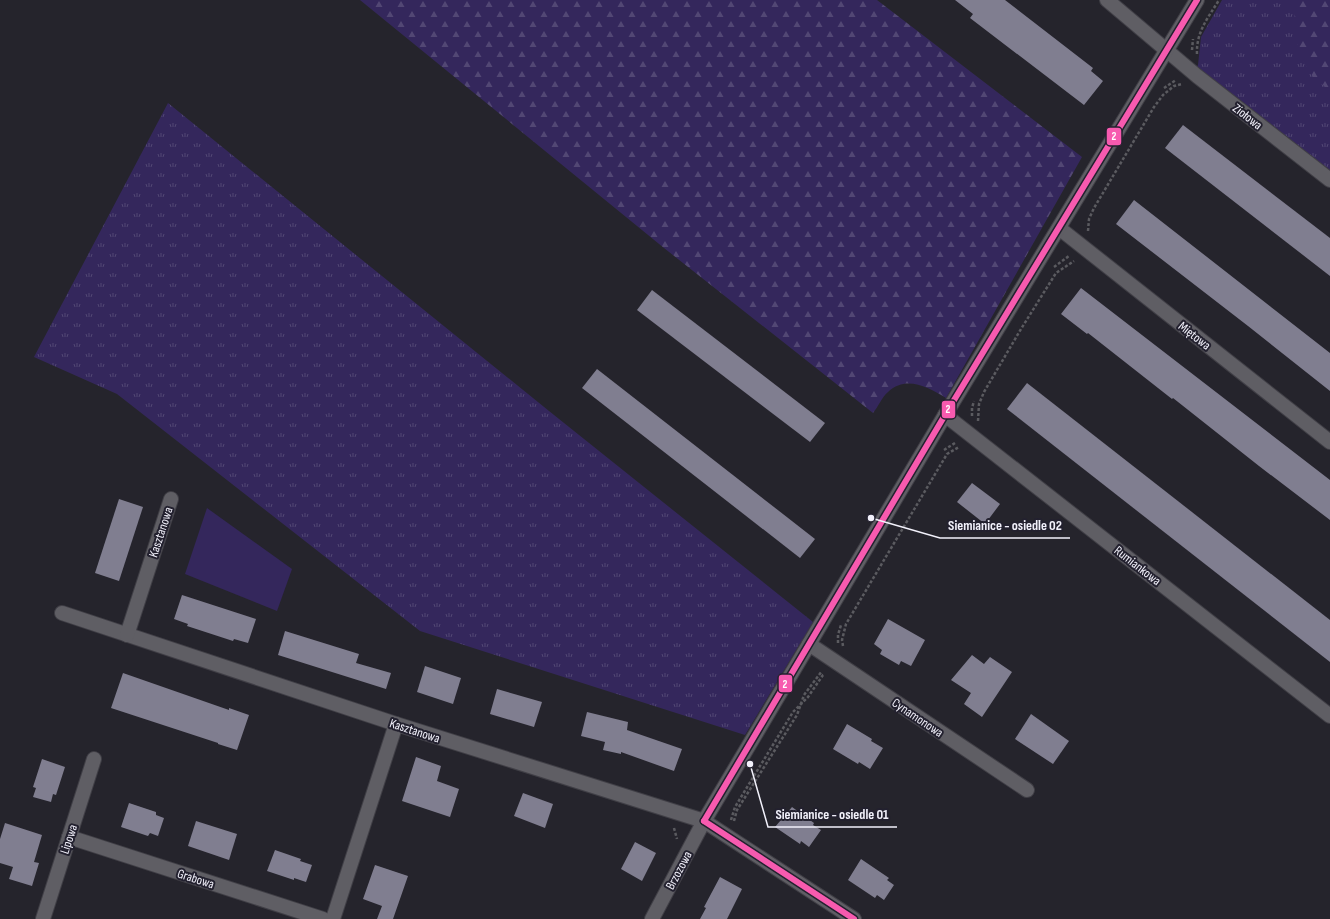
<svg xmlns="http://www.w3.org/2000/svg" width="1330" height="919" font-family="'Sofia Sans Condensed',sans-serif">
<defs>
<pattern id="grass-tufts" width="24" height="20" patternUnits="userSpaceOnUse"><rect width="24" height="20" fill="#34275c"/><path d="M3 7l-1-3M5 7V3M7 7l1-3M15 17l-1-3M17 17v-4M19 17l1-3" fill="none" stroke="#524774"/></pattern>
<pattern id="forest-firs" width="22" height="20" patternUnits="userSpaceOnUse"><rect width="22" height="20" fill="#34275c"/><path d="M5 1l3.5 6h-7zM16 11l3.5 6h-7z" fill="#524774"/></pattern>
</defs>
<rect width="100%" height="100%" fill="#25242c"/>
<g fill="url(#grass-tufts)">
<path d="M 1222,0 L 1330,0 L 1330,179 L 1194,71 L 1198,65 L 1201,37 Z"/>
<path d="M 168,103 L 549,411 L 813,622 L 745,735 L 420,631 L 117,394 L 34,357 Z"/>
</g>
<g fill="url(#forest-firs)">
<path d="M 360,0 L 877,0 L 1082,157 L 946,398 C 928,387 906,375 888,392 C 882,397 878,407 873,413 L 664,248 Z"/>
<path d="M 1293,0 L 1330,0 L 1330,91 L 1312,76 L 1298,51 Z"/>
</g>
<path fill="#34275c" d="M 207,508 L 292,569 L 277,611 L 185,574 Z"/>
<g fill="#807e90">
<path d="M 955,0 L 1005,0 L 1093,68 L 1091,71 L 1103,81 L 1084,105 L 970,18 L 973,14 Z"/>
<path d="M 1183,125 L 1330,238 L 1330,276 L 1165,148 Z"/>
<path d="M 1134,200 L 1330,353 L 1330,391 L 1248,326 L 1116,224 Z"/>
<path d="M 1081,288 L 1330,480 L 1330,520 L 1259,466 L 1173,398 L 1172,399 L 1088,333 L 1087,334 L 1061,314 Z"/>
<path d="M 652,290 L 825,423 L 810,442 L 637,310 Z"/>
<path d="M 597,369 L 815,539 L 800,558 L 582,388 Z"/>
<path d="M 1027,383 L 1330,620 L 1330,662 L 1007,409 Z"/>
<path d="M 972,483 L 1000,504 L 985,524 L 957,502 Z"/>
<path d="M 119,499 L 143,507 L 119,581 L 95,573 Z"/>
<path d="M 182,595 L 256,619 L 248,643 L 234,639 L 233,641 L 187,626 L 188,624 L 174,619 Z"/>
<path d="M 888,619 L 925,640 L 911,666 L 901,661 L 899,665 L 880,654 L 882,650 L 874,644 Z"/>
<path d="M 285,631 L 359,654 L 356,663 L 391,673 L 386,689 L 278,655 Z"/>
<path d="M 972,655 L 984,664 L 990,657 L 1012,672 L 982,717 L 964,704 L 971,693 L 951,680 Z"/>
<path d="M 425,666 L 461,678 L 453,704 L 417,692 Z"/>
<path d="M 123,673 L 229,710 L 229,708 L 249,715 L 237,750 L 218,744 L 218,743 L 111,708 Z"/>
<path d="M 497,689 L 542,702 L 534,727 L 490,714 Z"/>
<path d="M 587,712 L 628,722 L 627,730 L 682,749 L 674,771 L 621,752 L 621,754 L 603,750 L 605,742 L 581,736 Z"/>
<path d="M 1031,714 L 1069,741 L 1053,764 L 1015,739 Z"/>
<path d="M 847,724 L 872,739 L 871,741 L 883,748 L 870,769 L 859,762 L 858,764 L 833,749 Z"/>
<path d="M 416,757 L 441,766 L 437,781 L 459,789 L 450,817 L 402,801 Z"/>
<path d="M 42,759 L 65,767 L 56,795 L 53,794 L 51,802 L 33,797 L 36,788 L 33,787 Z"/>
<path d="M 523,793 L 553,804 L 545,828 L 514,816 Z"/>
<path d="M 129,803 L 156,812 L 156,815 L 164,818 L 158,836 L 150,833 L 148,836 L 121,827 Z"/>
<path d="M 792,807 L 814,823 L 813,825 L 821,830 L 809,847 L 801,841 L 800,844 L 775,827 Z"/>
<path d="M 196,821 L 237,834 L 229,860 L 188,846 Z"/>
<path d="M 5,823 L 42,835 L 34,862 L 39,863 L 32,886 L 9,879 L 13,867 L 0,863 L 0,839 Z"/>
<path d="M 635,842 L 656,853 L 642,881 L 621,869 Z"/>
<path d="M 275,850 L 301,859 L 300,861 L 312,865 L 306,882 L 294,878 L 294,880 L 267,871 Z"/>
<path d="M 861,859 L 889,878 L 887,880 L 894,885 L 884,900 L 877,895 L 875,898 L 848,880 Z"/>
<path d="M 375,865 L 408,876 L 393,919 L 377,919 L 382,906 L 363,899 Z"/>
<path d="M 720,877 L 742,889 L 727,919 L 700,919 L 706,908 L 704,907 Z"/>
</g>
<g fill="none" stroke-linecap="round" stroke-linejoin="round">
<g stroke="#403f46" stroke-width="16">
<g id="street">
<path d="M 1107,0 L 1197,76 L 1330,180"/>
<path d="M 1059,228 L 1330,442"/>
<path d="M 945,415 L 1330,716"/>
<path d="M 62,613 L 396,724 L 704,821 L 854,919"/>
<path d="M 127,635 L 171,499"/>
<path d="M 809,644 L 1027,790"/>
<path d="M 69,837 L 323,919"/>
<path d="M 43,919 L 94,759"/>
<path d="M 333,919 L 396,724"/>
<path d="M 652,919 L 704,821 L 945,415 L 1197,0"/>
</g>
</g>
<g stroke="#5b5b60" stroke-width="2.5" stroke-dasharray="3 2" stroke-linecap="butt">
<path d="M 1192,50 L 1193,39"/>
<path d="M 1197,54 C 1196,32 1208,18 1219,0"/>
<path d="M 1164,88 L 1176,80"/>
<path d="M 1088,231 L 1089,219 L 1094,208 L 1154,107 L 1163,95 L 1174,86 L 1182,84"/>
<path d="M 1054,267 L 1069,256"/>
<path d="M 972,416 L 972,408 L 974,401"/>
<path d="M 978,421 L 979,404 L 984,392 L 1021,329 L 1056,273 L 1074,261"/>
<path d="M 944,450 L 955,443"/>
<path d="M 838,643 L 838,635 L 841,625"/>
<path d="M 843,646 L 842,640 L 846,624 L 947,454 L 959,447"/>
<path d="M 731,820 L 735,807 L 793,712 L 808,697 L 823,675 L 825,674"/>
<path d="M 734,821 L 737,810 L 797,715 L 804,695 L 822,671"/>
<path d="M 674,828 L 677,839"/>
</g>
<use href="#street" stroke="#5f5e64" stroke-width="14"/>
<g stroke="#23212f" stroke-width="9">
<g id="bus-1">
<path d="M 704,821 L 945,415 L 1197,0"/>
<path d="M 704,821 L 854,919"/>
</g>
</g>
<use href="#bus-1" stroke="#f75aaf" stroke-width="6"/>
</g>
<g text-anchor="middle" stroke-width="4" stroke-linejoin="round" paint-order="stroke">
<g font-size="13" fill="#f2f1fb" stroke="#23212f">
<text transform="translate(1248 116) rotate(38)" y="5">Ziołowa</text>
<text transform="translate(1195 335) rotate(38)" y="5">Miętowa</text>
<text transform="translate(160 532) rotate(-72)" y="5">Kasztanowa</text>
<text transform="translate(1138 565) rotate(38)" y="5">Rumiankowa</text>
<text transform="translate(918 717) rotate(34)" y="5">Cynamonowa</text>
<text transform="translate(415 730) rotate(18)" y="5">Kasztanowa</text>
<text transform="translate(68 839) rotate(-72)" y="5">Lipowa</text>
<text transform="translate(678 870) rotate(-62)" y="5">Brzozowa</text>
<text transform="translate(196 878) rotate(18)" y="5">Grabowa</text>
</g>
</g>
<path fill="none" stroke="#f2f1fb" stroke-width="1.5" d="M871 518L940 538H1070M750 764L768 827H897"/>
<g fill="#f2f1fb" stroke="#23212f" stroke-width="1.5">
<circle cx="871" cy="518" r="4"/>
<circle cx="750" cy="764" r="4"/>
</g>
<g font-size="14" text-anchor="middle" font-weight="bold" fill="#f2f1fb" stroke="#23212f" stroke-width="4" stroke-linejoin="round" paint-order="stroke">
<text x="1005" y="530">Siemianice - osiedle 02</text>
<text x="832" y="819">Siemianice - osiedle 01</text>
</g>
<g stroke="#23212f" stroke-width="1.5">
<rect x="1106" y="127" width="16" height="19" rx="4" fill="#f75aaf"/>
<rect x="941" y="400" width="15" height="19" rx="4" fill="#f75aaf"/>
<rect x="778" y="674" width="15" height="19" rx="4" fill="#f75aaf"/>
</g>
<g font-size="11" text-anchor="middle" font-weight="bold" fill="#fff">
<text x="1114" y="140">2</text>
<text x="948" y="413">2</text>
<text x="785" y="688">2</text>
</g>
</svg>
